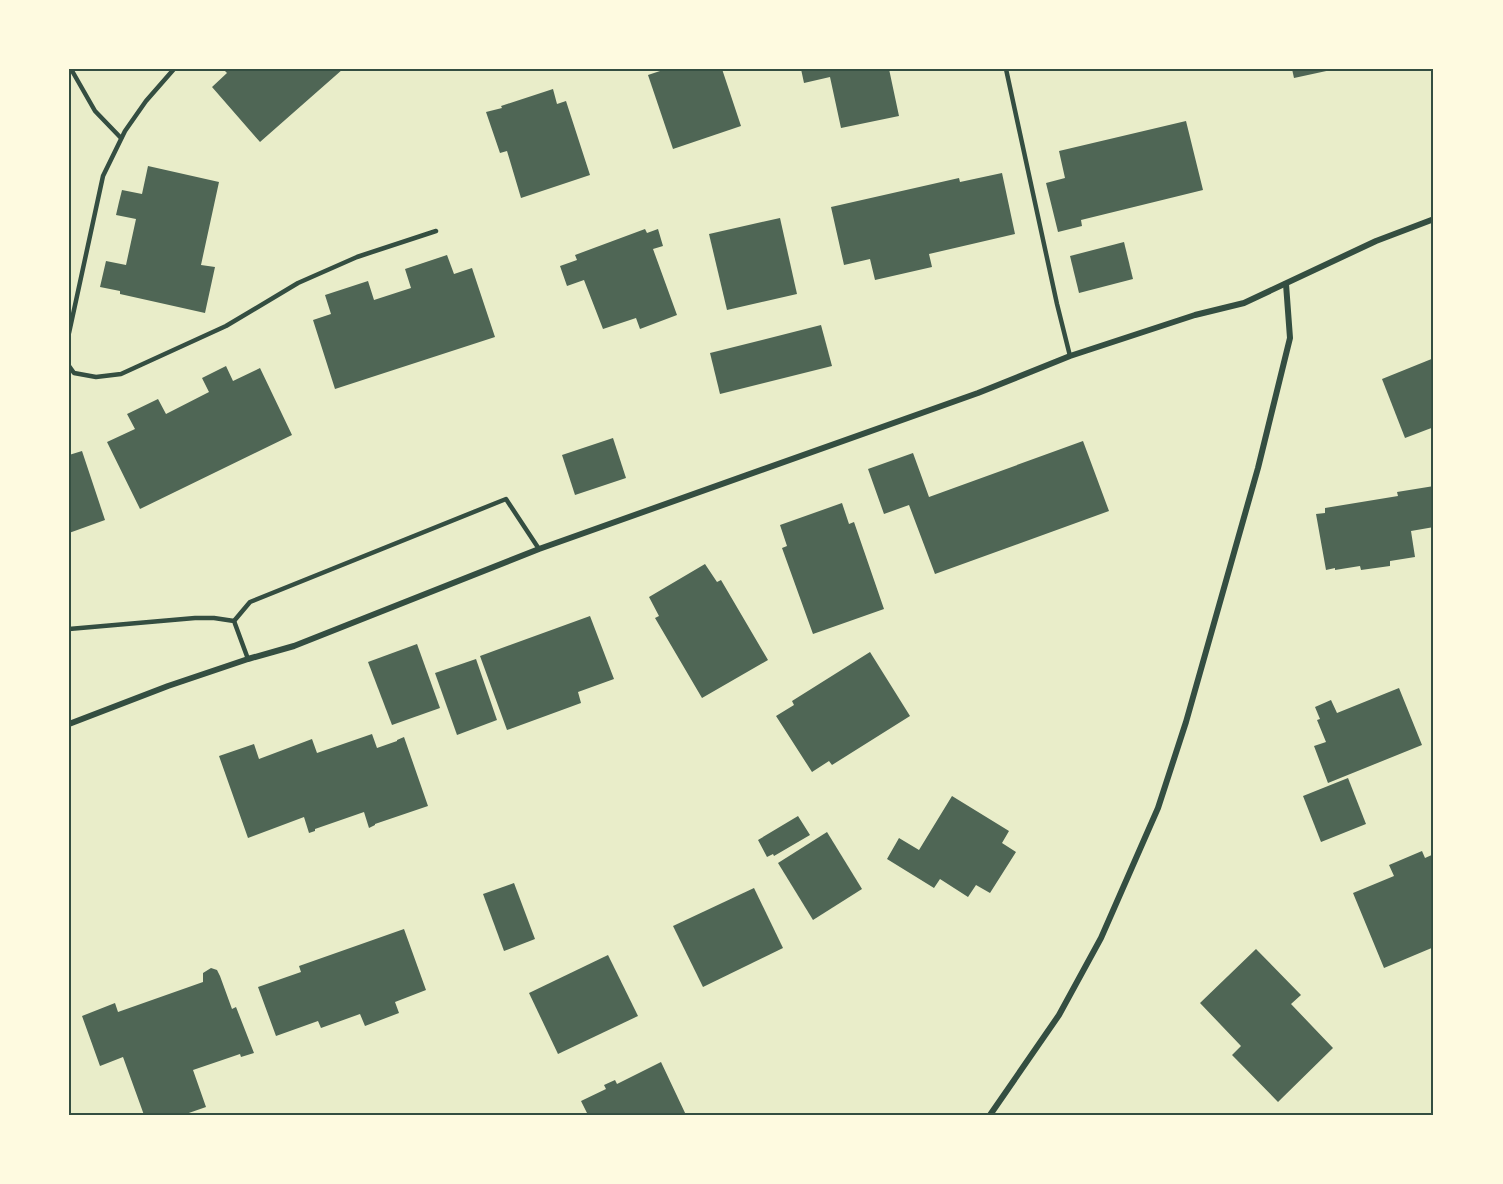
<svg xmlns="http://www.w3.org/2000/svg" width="1503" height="1184" font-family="Commissioner,sans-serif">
<rect width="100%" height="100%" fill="#e9edc9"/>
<g fill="#4f6655">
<path d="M 223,69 L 343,69 L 260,142 L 212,87 L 227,73 Z"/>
<path d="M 666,69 L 722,69 L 741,126 L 673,149 L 648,75 Z"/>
<path d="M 801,69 L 889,69 L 899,116 L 841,128 L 830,77 L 804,83 Z"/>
<path d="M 1292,69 L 1331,69 L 1331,70 L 1294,78 Z"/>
<path d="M 553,89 L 557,104 L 566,101 L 590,175 L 521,198 L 507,151 L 500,153 L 486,112 L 502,108 L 501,106 Z"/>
<path d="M 1186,121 L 1203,190 L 1081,220 L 1082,226 L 1058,232 L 1046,183 L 1065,178 L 1059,151 Z"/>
<path d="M 148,166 L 219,182 L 201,265 L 215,267 L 205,313 L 120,294 L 120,291 L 100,287 L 106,261 L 126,265 L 136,219 L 116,215 L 119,202 L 122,190 L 142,194 Z"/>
<path d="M 1002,173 L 1015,234 L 929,254 L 932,267 L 875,280 L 870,259 L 844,265 L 831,207 L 959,178 L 960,182 Z"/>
<path d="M 780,218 L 797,294 L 727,310 L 709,234 Z"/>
<path d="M 645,229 L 647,233 L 658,229 L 663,246 L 653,249 L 677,315 L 640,329 L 636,318 L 603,329 L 584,280 L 567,286 L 560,266 L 577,260 L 575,255 Z"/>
<path d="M 1124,242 L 1133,279 L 1079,293 L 1070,256 Z"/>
<path d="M 447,255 L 454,274 L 472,268 L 495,337 L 335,389 L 313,320 L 331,314 L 325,295 L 368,281 L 374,300 L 411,288 L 405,269 Z"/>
<path d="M 821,325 L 832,366 L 720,394 L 710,353 Z"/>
<path d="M 1434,358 L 1434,427 L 1405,438 L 1382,379 Z"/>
<path d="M 226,366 L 233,381 L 260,368 L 292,435 L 140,509 L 107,442 L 135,429 L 127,414 L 158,399 L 166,414 L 209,392 L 202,378 Z"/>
<path d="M 613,438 L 626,478 L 575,495 L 562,455 Z"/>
<path d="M 1083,441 L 1109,511 L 935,574 L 909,505 L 884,514 L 868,469 L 913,453 L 929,497 Z"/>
<path d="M 82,451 L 105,520 L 69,533 L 69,455 Z"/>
<path d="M 1434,486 L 1434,527 L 1411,531 L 1415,557 L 1390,561 L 1390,566 L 1361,570 L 1360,566 L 1335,570 L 1335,568 L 1326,570 L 1316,514 L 1325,513 L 1325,508 L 1398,496 L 1397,492 Z"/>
<path d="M 842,503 L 849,524 L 854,522 L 884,609 L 813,634 L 782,548 L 787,546 L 780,525 Z"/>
<path d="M 705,564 L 717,582 L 721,580 L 768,660 L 702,698 L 655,618 L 659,616 L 649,597 Z"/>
<path d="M 590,616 L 614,679 L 578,692 L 581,703 L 507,730 L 480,656 Z"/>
<path d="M 417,644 L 440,708 L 392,725 L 368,662 Z"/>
<path d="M 870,652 L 910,716 L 832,765 L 829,761 L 812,772 L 776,716 L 794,705 L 792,701 Z"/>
<path d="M 476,659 L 497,720 L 457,735 L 435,673 Z"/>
<path d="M 1399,688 L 1422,745 L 1328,783 L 1314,746 L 1326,742 L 1317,720 L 1320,719 L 1315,707 L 1331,700 L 1337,713 Z"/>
<path d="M 372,734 L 377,748 L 397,741 L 397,740 L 404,737 L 428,806 L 375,824 L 375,825 L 369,828 L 364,812 L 315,829 L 315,831 L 309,833 L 304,817 L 248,838 L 219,756 L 254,744 L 259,759 L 312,739 L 317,753 Z"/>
<path d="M 1348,778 L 1366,824 L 1321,842 L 1303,796 Z"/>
<path d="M 952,796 L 1009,831 L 1002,843 L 1016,852 L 990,893 L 976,885 L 968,897 L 940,879 L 934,888 L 887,859 L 899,838 L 919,850 Z"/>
<path d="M 798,816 L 810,835 L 774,856 L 773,854 L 767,857 L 758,840 Z"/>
<path d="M 827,832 L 862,889 L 813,920 L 778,863 Z"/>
<path d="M 1422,851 L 1425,858 L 1434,854 L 1434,947 L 1384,968 L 1353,893 L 1394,876 L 1389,865 Z"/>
<path d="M 514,883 L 535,939 L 504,951 L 483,894 Z"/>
<path d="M 754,888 L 783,948 L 703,987 L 673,926 Z"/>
<path d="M 404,929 L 426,990 L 395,1002 L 399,1013 L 365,1026 L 360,1014 L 321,1028 L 318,1021 L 276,1036 L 258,987 L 301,972 L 299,966 Z"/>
<path d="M 1256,949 L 1301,995 L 1291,1004 L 1333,1048 L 1278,1102 L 1232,1055 L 1241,1046 L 1200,1003 Z"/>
<path d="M 608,955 L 638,1016 L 558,1054 L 529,993 Z"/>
<path d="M 211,968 L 217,970 L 220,976 L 232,1009 L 236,1007 L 254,1053 L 241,1057 L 240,1054 L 193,1070 L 206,1107 L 183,1115 L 144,1115 L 123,1057 L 100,1066 L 82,1016 L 115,1003 L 118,1012 L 203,982 L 203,973 Z"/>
<path d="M 661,1062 L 686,1115 L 588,1115 L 581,1101 L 606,1089 L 604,1085 L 615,1080 L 617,1084 Z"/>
</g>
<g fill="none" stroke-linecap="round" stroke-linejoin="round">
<g stroke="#344e41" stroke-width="4.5">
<path d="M 71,69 L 95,111 L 121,138"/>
<path d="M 1006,69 L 1057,304 L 1070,356"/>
<path d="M 69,333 L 103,176 L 125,131 L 146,101 L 174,69"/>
<path d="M 69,366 L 74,373 L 96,377 L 121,374 L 226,326 L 298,283 L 357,257 L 436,231"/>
<path d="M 234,621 L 250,602 L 506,499 L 539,549"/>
<path d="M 69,629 L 195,618 L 214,618 L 234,621 L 248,659"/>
</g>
<g stroke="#344e41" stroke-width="6">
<path d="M 69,724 L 168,686 L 248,659 L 294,646 L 539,549 L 978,393 L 1070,356 L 1195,315 L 1244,303 L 1376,241 L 1434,219"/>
<path d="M 990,1115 L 1059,1015 L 1101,938 L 1158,808 L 1186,722 L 1258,468 L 1290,338 L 1286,284"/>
</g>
</g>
<rect width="1503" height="1184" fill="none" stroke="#fefae0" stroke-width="141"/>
<rect x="70" y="70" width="1362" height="1044" fill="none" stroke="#344e41" stroke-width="2"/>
</svg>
